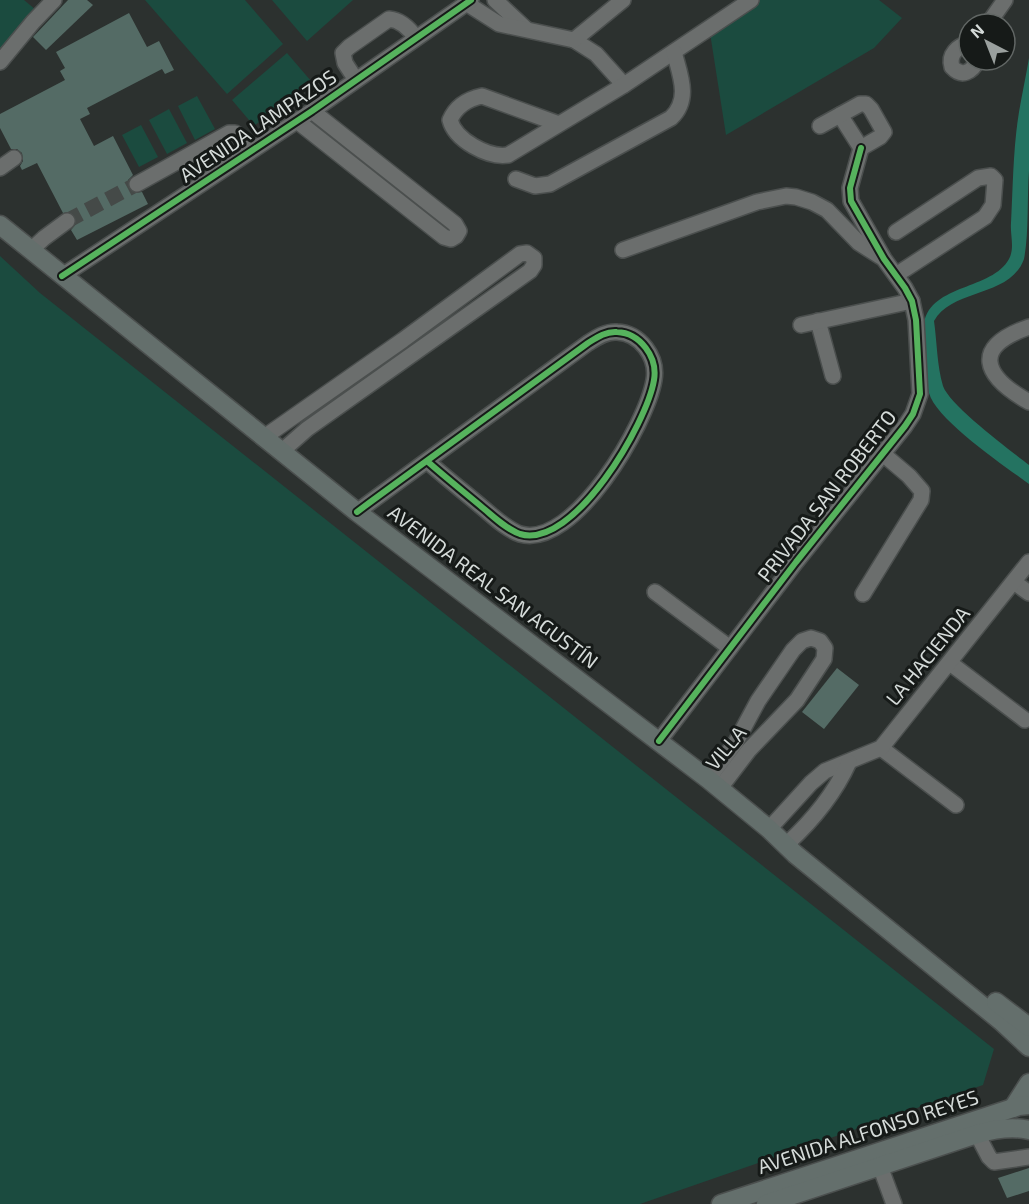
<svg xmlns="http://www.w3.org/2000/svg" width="1029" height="1204" font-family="'Exo 2',sans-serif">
<rect width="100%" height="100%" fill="#2c312f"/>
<g fill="#1b4b3f">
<path d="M 0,0 L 24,0 L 36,10 L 0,57 Z"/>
<path d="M 145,0 L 245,0 L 283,44 L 227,94 Z"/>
<path d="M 272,0 L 353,0 L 307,41 Z"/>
<path d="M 758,0 L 879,0 L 902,18 L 874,48 L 726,135 L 710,33 Z"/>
<path d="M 287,53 L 311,81 L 254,126 L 232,100 Z"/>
<path d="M 197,96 L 215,129 L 195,140 L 178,106 Z"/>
<path d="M 169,109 L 187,143 L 167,154 L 149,120 Z"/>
<path d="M 141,125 L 158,157 L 139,167 L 122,135 Z"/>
<path d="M 0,256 L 40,293 L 994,1049 L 983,1085 L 640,1204 L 0,1204 Z"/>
</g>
<path fill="#247361" d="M 1029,58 L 1029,171 C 1027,198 1029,234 1024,259 C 1010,298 953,288 934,321 C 937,342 937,366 943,386 C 950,406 1010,450 1029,465 L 1029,484 C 1006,467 936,420 929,393 C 925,375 925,343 924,323 C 931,284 992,290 1009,259 C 1015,248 1010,235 1011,223 C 1013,186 1013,149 1019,112 C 1022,94 1026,76 1029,58 Z"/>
<g fill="#546b65">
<path d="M 68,0 L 87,0 L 93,5 L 46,50 L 33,37 Z"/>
<path d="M 129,13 L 147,47 L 159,41 L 174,70 L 165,74 L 162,69 L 87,108 L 90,114 L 80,119 L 94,146 L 113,136 L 133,175 L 128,180 L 128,188 L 133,193 L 142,192 L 148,204 L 77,240 L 71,230 L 76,224 L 75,216 L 70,212 L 63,213 L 37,163 L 22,170 L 20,166 L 23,161 L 22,153 L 17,149 L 11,149 L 0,128 L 0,114 L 65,80 L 60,71 L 65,68 L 56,52 Z"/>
<path d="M 837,668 L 859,685 L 824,729 L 802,712 Z"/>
<path d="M 1029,1168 L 1029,1191 L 1007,1198 L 998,1178 Z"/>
</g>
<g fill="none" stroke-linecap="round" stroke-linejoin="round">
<path stroke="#454a48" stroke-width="15" stroke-dasharray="15 8" stroke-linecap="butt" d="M 67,221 L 137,184"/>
<g stroke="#4b4f4e" stroke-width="18">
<g id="minor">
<path d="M 495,0 L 526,29"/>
<path d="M 466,3 L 499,24 L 574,40 L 596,54 L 624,85"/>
<path d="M 988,24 L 1005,0"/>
<path d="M 574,40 L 623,0"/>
<path d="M 969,43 C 958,46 948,54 952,67 C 962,78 972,72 978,60"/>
<path d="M 0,62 L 33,22 L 54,0"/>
<path d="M 356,80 L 345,63 L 343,53 L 349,47 L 389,19 C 401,20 409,28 416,38"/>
<path d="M 840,115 L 861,148"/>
<path d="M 297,121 L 444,237 L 451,239 L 456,236 L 459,231 L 455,224 L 312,111"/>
<path d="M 559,124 L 482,96 C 468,99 456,106 450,120 C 455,140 488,158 508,155 L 624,85 L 751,0"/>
<path d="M 820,126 L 860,104 L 866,104 L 871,109 L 884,132 L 880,137 L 861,148"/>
<path d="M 0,168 L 14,158"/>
<path d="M 516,179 L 535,186 L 550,184 L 671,118 C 691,99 680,75 674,52"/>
<path d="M 137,184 L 229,133 L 235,133 L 251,150"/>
<path d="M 31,250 L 44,238 L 67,221"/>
<path d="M 623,250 L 757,202 L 786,196 L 796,197 L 812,202 L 827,210 L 859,243 L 881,257"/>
<path d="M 896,275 L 985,217 L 993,205 L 995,180 L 991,176 L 978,178 L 896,232"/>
<path d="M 62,276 L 312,111 L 471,0"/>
<path d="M 818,321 L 833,376"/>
<path d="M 801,325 L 912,301"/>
<path d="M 1029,327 C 971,347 983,376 1029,402"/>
<path d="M 263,438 L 403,340 L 520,254 L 527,253 L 534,258 L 534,265 L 530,271 L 307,429 L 281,452"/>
<path d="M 357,512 L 369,503 L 588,343 C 596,338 606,331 617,332 C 640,333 658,357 654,380 C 647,423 574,550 520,534 C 506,529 494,517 483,508 C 464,492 445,477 427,461"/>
<path d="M 1014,582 L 1029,593"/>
<path d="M 655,592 L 730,648"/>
<path d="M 863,594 L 921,500 L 922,491 L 909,476 L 883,454"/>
<path d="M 950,663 L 1025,720"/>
<path d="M 659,741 L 796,562 L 905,426 L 913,414 L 920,394 L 916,320 L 912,301 L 905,288 L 884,259 L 851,201 L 850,188 L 861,148"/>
<path d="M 881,748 L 956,805"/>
<path d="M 708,779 L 736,742 L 758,701 L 793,650 L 802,641 L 811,638 L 820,641 L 825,648 L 824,659 L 797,700 L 749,750 L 720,788"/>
<path d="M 769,829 L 811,783 L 825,771 L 881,748 L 1029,562"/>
<path d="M 787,844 C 812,821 835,793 849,762"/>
<path d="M 977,1134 L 989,1157 L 994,1162 L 1029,1157"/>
<path d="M 880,1166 L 894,1204"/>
</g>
</g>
<g stroke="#4b4f4e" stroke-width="21">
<g id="major">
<path d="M 0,225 L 357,512 L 708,779 L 769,829 L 795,854 L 1001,1021 L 1029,1047"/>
<path d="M 996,1002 L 1029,1027"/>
<path d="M 1013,1108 L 1029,1083"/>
<path d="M 721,1204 L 1019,1106 L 1029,1105"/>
<path d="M 766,1204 L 977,1134 C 994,1129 1011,1126 1029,1130"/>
</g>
</g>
<use href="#minor" stroke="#6b6e6d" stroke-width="15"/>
<use href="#major" stroke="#646f6c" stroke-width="18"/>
<g stroke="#161a18" stroke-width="10">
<g id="cycleway">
<path d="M 62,276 L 312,111 L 471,0"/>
<path d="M 357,512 L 369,503 L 588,343 C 596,338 606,331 617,332 C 640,333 658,357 654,380 C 647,423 574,550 520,534 C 506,529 494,517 483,508 C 464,492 445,477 427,461"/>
<path d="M 659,741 L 796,562 L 905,426 L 913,414 L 920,394 L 916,320 L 912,301 L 905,288 L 884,259 L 851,201 L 850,188 L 861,148"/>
</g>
</g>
<use href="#cycleway" stroke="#56b35d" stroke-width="6"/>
</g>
<g text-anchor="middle" stroke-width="6" stroke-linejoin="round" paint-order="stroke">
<g font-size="20" fill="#d5dbd9" stroke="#161a18">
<text transform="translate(258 126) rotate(-34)" y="7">AVENIDA LAMPAZOS</text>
<text transform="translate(827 496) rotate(-52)" y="7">PRIVADA SAN ROBERTO</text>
<text transform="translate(493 587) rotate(37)" y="7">AVENIDA REAL SAN AGUSTÍN</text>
<text transform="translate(928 656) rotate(-51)" y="7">LA HACIENDA</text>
<text transform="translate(726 748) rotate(-50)" y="7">VILLA</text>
<text transform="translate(868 1132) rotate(-18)" y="7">AVENIDA ALFONSO REYES</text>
</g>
</g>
<g transform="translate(987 42) rotate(318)"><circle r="28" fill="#161a18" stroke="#626765" stroke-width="1.5"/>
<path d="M0-4.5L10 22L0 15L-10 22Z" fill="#9aa09e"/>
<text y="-9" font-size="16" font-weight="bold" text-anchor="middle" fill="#d5dbd9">N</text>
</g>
</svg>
